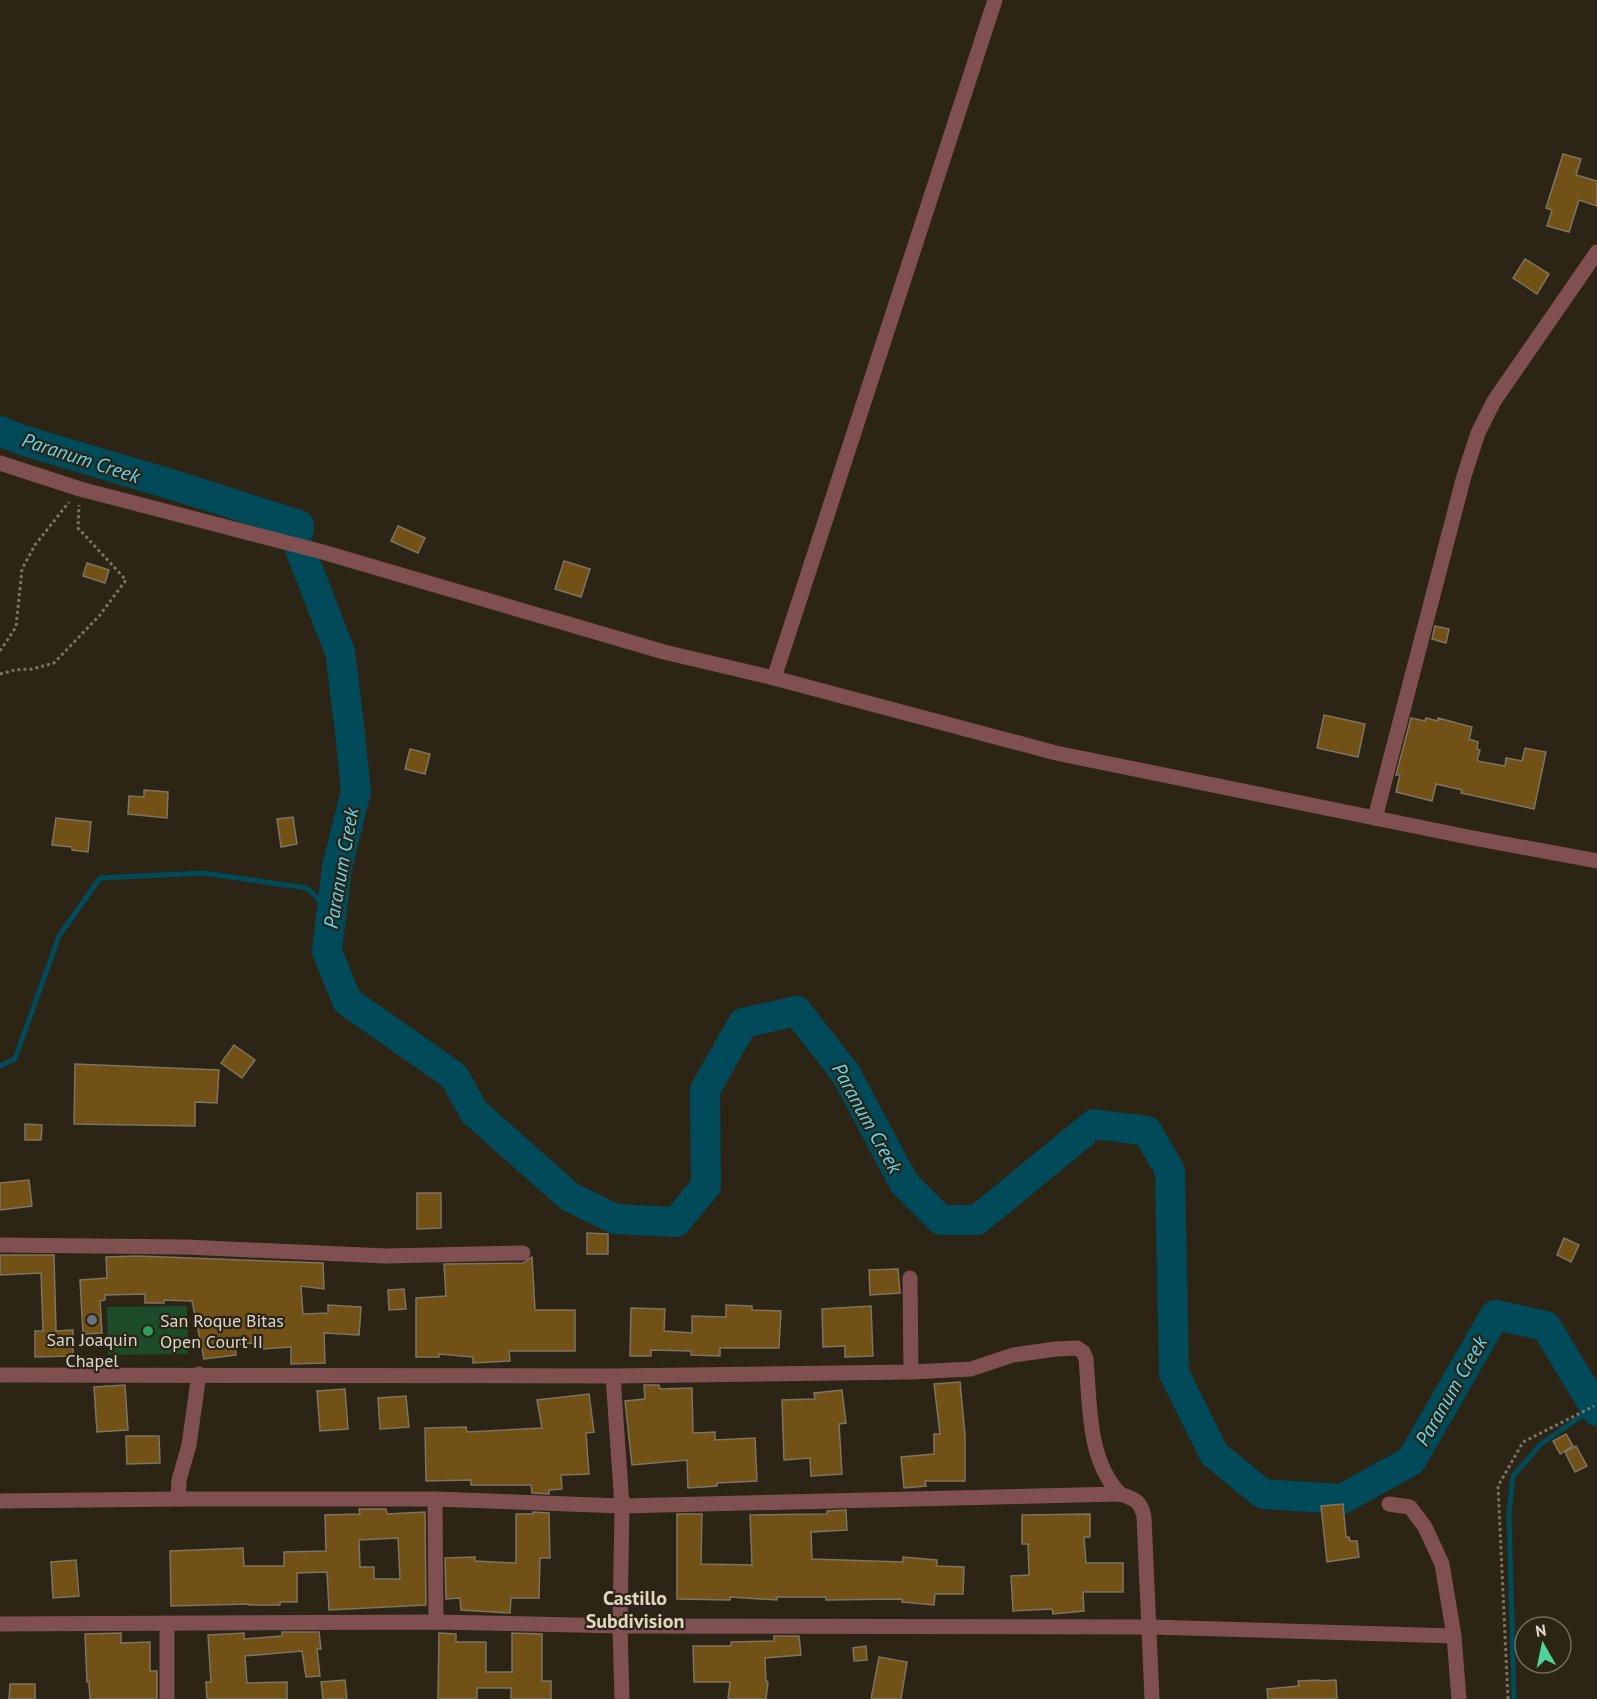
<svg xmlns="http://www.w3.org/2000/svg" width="1597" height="1699" font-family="'PT Sans',sans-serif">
<rect width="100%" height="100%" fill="#2c2414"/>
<path fill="#1c4b2a" d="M 187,1306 L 188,1354 L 108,1355 L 107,1307 Z"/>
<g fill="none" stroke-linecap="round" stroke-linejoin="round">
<g stroke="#014a59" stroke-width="5">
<path d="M 0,1066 L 15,1059 L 59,936 L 100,878 L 203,873 L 307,888 L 332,912"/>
<path d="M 1514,1699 L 1509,1512 L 1513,1476 L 1541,1444 L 1594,1407 L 1597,1403"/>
</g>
<g stroke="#014a59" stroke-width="30">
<path d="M 0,431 L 22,440 L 170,484 L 299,525 L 299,529"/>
<path d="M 300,549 L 340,652 L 349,724 L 356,791 L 337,867 L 327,951 L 347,1001 L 454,1076 L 474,1112 L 570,1197 L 615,1219 L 676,1222 L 706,1186 L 705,1090 L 743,1023 L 797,1011 L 846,1074 L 904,1183 L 941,1220 L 977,1220 L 1094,1124 L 1147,1131 L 1170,1171 L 1174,1373 L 1214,1454 L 1263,1494 L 1342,1499 L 1411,1461 L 1495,1315 L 1546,1326 L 1597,1411"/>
</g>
</g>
<g fill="#715116" stroke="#7f7361" stroke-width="1.5" fill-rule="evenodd">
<path d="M 1563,154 L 1581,159 L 1576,175 L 1597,181 L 1597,206 L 1579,200 L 1569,232 L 1547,226 L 1552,210 L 1546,208 Z"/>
<path d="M 1525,259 L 1549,274 L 1537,294 L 1513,278 Z"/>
<path d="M 398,526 L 425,538 L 418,553 L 391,541 Z"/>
<path d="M 564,561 L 590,569 L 581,597 L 555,589 Z"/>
<path d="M 87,563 L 109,570 L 105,583 L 83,576 Z"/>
<path d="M 1435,626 L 1449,629 L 1446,643 L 1432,639 Z"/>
<path d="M 1324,715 L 1365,724 L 1358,757 L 1317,748 Z"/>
<path d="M 1411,718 L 1425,721 L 1426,718 L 1438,721 L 1438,718 L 1472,727 L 1469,739 L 1478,742 L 1477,749 L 1480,750 L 1477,761 L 1505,766 L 1506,758 L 1522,761 L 1525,748 L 1546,752 L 1534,809 L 1461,793 L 1462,790 L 1436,784 L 1432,801 L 1396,792 L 1400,775 L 1396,775 Z"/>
<path d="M 410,749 L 430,754 L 425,774 L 405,769 Z"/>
<path d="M 144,790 L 168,792 L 167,818 L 128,814 L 129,796 L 144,797 Z"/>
<path d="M 293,817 L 297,844 L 281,847 L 277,819 Z"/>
<path d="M 56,818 L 91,822 L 88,852 L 72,850 L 72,847 L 52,845 Z"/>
<path d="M 234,1045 L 255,1060 L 242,1078 L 221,1063 Z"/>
<path d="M 75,1064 L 219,1070 L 217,1103 L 195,1102 L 195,1126 L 74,1124 Z"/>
<path d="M 25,1124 L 42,1125 L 41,1140 L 25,1140 Z"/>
<path d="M 29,1180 L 32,1206 L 0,1210 L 0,1183 Z"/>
<path d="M 417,1193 L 441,1193 L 441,1228 L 417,1229 Z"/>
<path d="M 587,1233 L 608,1234 L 608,1254 L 587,1254 Z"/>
<path d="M 1564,1238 L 1579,1245 L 1571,1262 L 1557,1255 Z"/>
<path d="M 0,1255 L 54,1255 L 56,1331 L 73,1330 L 73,1356 L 35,1357 L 35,1331 L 43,1331 L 41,1273 L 0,1275 Z"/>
<path d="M 138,1256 L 323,1263 L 324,1289 L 301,1286 L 303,1314 L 328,1313 L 328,1305 L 361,1307 L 359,1335 L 324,1333 L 325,1363 L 291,1364 L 291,1347 L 263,1349 L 263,1342 L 235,1345 L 236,1355 L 204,1359 L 192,1301 L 164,1300 L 164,1303 L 145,1303 L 145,1294 L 105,1295 L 105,1300 L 100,1301 L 102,1333 L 83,1334 L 80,1280 L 107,1278 L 106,1257 Z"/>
<path d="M 532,1257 L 535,1310 L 575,1310 L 575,1351 L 509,1351 L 510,1361 L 473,1363 L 473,1357 L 439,1354 L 439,1357 L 416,1357 L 416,1298 L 446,1296 L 444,1264 L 523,1263 Z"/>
<path d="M 898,1269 L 900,1293 L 870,1295 L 869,1270 Z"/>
<path d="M 404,1289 L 406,1309 L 389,1310 L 388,1290 Z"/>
<path d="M 726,1305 L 752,1306 L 752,1310 L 781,1311 L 779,1348 L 720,1348 L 720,1356 L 691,1355 L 691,1351 L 651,1350 L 651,1356 L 630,1356 L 631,1308 L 665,1309 L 664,1331 L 692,1333 L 692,1316 L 726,1317 Z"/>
<path d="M 871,1306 L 873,1356 L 845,1357 L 845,1346 L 823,1347 L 822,1309 Z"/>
<path d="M 960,1382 L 965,1435 L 965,1481 L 925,1481 L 926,1486 L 904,1488 L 901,1457 L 934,1454 L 934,1434 L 940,1434 L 934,1384 Z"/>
<path d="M 125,1385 L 128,1430 L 97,1432 L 94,1387 Z"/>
<path d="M 644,1385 L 659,1385 L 660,1389 L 692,1388 L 693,1433 L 715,1432 L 715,1440 L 755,1438 L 757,1481 L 717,1483 L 717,1486 L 688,1488 L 687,1460 L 632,1465 L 625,1401 L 645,1399 Z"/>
<path d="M 345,1389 L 348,1429 L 320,1431 L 317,1391 Z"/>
<path d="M 842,1390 L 846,1423 L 839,1424 L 842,1474 L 811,1476 L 810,1458 L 784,1460 L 782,1400 L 815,1399 L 814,1393 Z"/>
<path d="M 589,1394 L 594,1432 L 586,1433 L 589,1474 L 561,1475 L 562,1489 L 549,1490 L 549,1494 L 532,1493 L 531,1485 L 471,1485 L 471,1480 L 426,1481 L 425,1428 L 466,1427 L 467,1432 L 542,1428 L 537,1400 Z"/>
<path d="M 406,1396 L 409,1427 L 380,1429 L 378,1398 Z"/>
<path d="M 1566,1434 L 1573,1446 L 1560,1454 L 1553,1441 Z"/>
<path d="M 126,1436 L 159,1436 L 160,1463 L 127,1464 Z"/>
<path d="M 1576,1446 L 1587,1466 L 1575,1472 L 1565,1452 Z"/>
<path d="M 1343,1504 L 1346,1537 L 1349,1537 L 1350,1541 L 1357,1541 L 1359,1557 L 1327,1562 L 1321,1506 Z"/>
<path d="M 359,1509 L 386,1509 L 387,1514 L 425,1512 L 426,1605 L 329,1610 L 327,1572 L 297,1573 L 297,1602 L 280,1602 L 280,1605 L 249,1605 L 249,1604 L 171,1606 L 170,1551 L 243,1548 L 244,1566 L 284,1566 L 284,1552 L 326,1551 L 325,1515 L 360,1514 ZM 398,1538 L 400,1579 L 374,1579 L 374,1567 L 360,1567 L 359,1540 Z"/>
<path d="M 846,1510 L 847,1530 L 811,1532 L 812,1559 L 903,1562 L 903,1557 L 937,1560 L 937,1566 L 964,1567 L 963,1594 L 935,1594 L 934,1605 L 902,1602 L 902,1599 L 826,1600 L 826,1597 L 777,1597 L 777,1600 L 730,1597 L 730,1600 L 677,1599 L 677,1514 L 702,1514 L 701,1564 L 752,1565 L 750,1515 L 827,1514 L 827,1511 Z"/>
<path d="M 533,1512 L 549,1513 L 550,1558 L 540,1558 L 539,1598 L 511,1598 L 510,1613 L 461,1610 L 460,1598 L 446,1599 L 445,1558 L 475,1557 L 475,1561 L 516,1563 L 516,1514 L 533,1514 Z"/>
<path d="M 1090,1514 L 1090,1537 L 1084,1537 L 1086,1563 L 1123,1563 L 1123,1592 L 1083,1592 L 1084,1611 L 1053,1614 L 1052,1609 L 1013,1611 L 1011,1576 L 1029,1575 L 1028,1544 L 1022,1544 L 1022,1515 Z"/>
<path d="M 76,1560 L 79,1596 L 53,1598 L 51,1562 Z"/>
<path d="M 282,1632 L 319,1632 L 321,1649 L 317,1649 L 320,1676 L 306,1677 L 302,1651 L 245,1656 L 247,1683 L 287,1682 L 287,1699 L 207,1699 L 206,1682 L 211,1682 L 208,1635 L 244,1633 L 244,1639 L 282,1636 Z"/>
<path d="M 121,1633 L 121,1643 L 150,1642 L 150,1671 L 157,1671 L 157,1699 L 90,1699 L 89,1682 L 87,1682 L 85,1634 Z"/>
<path d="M 439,1633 L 456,1634 L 456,1642 L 486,1642 L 486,1672 L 512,1672 L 512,1633 L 542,1634 L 542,1681 L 551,1681 L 551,1699 L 511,1699 L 511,1688 L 477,1688 L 477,1699 L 438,1699 Z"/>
<path d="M 774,1636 L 799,1636 L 801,1655 L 765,1658 L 766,1681 L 768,1682 L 766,1699 L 728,1699 L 730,1682 L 694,1682 L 693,1646 L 731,1646 L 731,1642 L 774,1641 Z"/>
<path d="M 866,1646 L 867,1660 L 854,1661 L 853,1648 Z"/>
<path d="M 879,1657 L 907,1662 L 901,1699 L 871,1699 Z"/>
<path d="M 345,1680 L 347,1699 L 323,1699 L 321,1682 Z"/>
<path d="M 1319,1680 L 1319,1681 L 1336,1680 L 1337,1699 L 1268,1699 L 1267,1689 L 1299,1686 L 1298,1681 Z"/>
<path d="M 10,1684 L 35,1684 L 35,1699 L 9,1699 Z"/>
</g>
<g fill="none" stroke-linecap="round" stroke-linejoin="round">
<g stroke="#7a7366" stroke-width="3" stroke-dasharray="3 3" stroke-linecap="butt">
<path d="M 0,651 L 16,627 L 22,569 L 35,545 L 69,502"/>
<path d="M 0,674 L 15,670 L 32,669 L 54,663 L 100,615 L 126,580 L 78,528 L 79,505"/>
<path d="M 1508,1699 L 1498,1486 L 1523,1442 L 1594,1406"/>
</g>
<g stroke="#805051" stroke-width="15">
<path d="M 0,463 L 80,489 L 319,551 L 664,652 L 774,678 L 1056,753 L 1473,838 L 1597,861"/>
<path d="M 774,678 L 995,0"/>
<path d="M 1375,818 L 1464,476 L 1478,433 L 1494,401 L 1597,252"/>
<path d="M 0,1245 L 186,1247 L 386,1256 L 523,1253"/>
<path d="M 910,1278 L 911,1372"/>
<path d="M 0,1375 L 613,1376 L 911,1372 L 971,1369 L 1013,1355 L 1056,1349 L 1077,1348 L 1083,1352 L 1086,1359 C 1090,1403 1087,1460 1120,1494"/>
<path d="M 613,1376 L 622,1506 L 620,1626 L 622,1699"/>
<path d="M 178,1499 L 179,1480 L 189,1445 L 199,1374"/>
<path d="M 435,1499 L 436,1622"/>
<path d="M 0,1501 L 178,1499 L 435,1499 L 622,1506 L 1120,1494 C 1135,1499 1141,1501 1144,1517 L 1152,1699"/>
<path d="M 1389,1504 L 1410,1507 L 1425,1527 L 1442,1564 L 1454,1636 L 1459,1699"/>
<path d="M 0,1624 L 436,1622 L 620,1626 L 1150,1627 L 1454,1636"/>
<path d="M 167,1699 L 167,1623"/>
</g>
</g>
<circle fill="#6b7280" stroke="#2c2414" stroke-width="2" cx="92" cy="1320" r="6"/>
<circle fill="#2e9e5b" stroke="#2c2414" stroke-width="2" cx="148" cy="1331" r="6"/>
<g text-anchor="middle" stroke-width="4.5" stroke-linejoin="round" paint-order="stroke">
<g font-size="18" fill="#dcd7cd" stroke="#2c2414" text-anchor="start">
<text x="160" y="1327">San Roque Bitas<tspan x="160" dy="21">Open Court II</tspan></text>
<text x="92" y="1346" text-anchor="middle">San Joaquin<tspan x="92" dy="21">Chapel</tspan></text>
</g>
<g font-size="20" font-style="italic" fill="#60d7f5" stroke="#2c2414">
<text transform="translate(81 458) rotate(18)" y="7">Paranum Creek</text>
<text transform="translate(341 868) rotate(-80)" y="7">Paranum Creek</text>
<text transform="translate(867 1118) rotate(61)" y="7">Paranum Creek</text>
<text transform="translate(1451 1391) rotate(-60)" y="7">Paranum Creek</text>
</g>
<g font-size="20" font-weight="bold" fill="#e0d6c1" stroke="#2c2414">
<text x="635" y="1605">Castillo<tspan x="635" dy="23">Subdivision</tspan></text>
</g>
</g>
<g transform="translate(1543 1645) rotate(351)"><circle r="28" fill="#2c2414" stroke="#726c5e" stroke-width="1.5"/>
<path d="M0-4.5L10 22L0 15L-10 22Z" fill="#4fd399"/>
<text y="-9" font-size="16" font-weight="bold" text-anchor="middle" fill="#dcd7cd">N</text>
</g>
</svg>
